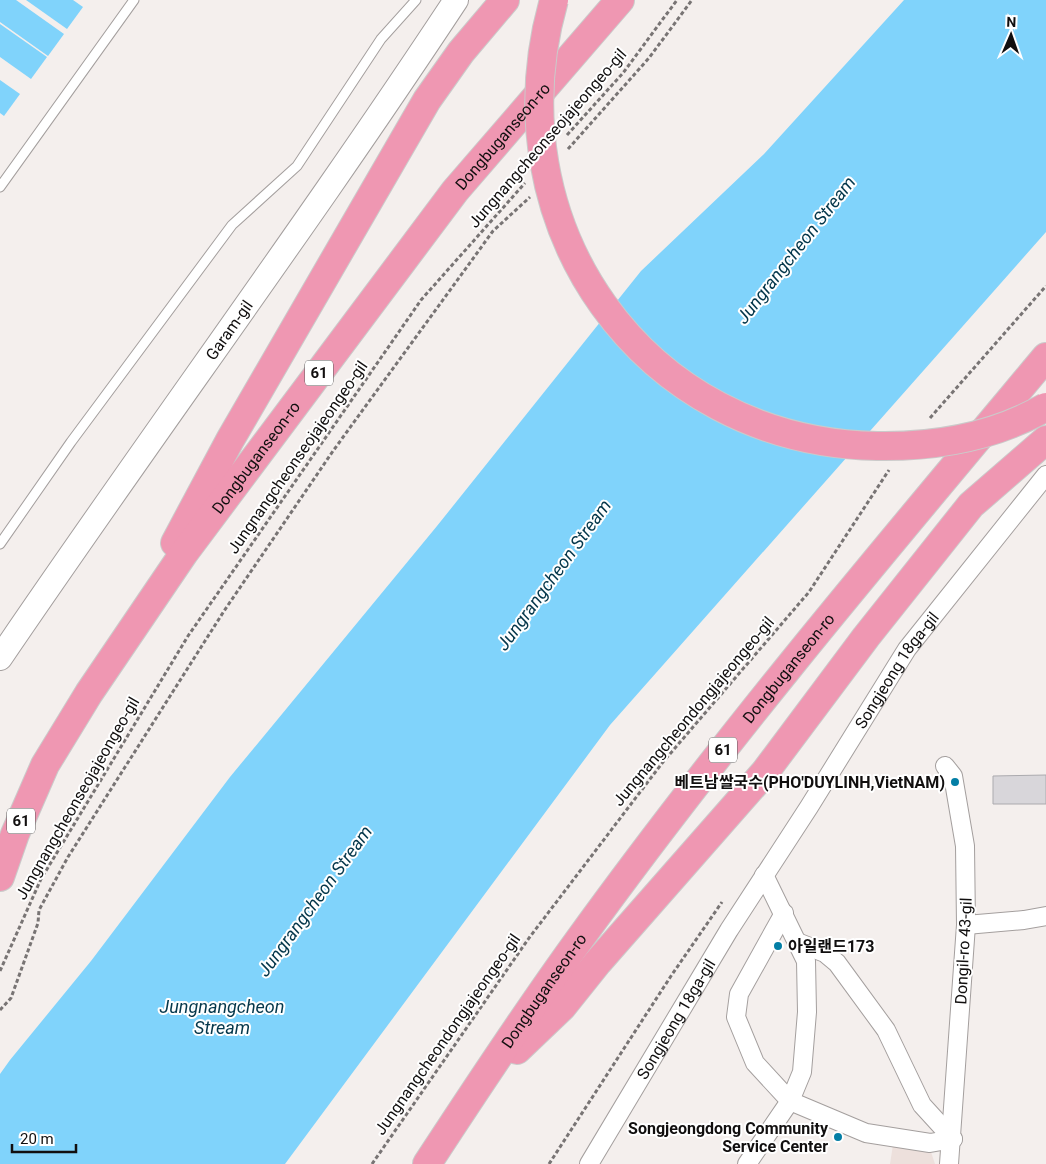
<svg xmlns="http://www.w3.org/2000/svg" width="1046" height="1164" font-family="Roboto,'Noto Sans KR',sans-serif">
<rect width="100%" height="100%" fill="#f4efed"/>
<path fill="#ede0dc" d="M 893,1145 L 929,1146 L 935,1164 L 890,1164 Z"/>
<g fill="#80d3fb">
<path d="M 0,0 L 16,0 L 64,34 L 48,56 L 0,22 Z"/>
<path d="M 26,0 L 73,0 L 83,7 L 67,29 Z"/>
<path d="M 904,0 L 1046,0 L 1046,232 L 610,725 L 285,1164 L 0,1164 L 0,1074 L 10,1060 L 91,961 L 230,777 L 437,526 L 641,271 L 764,154 Z"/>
<path d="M 0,24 L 47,57 L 31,79 L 0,57 Z"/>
<path d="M 0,80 L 20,94 L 4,116 L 0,113 Z"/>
</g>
<path fill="#d8d6da" stroke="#abaaae" d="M 1046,775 L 1046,804 L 993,804 L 993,776 Z"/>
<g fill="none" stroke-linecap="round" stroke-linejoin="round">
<g stroke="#a49f9e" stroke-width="11">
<g id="lane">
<path d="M 0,187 L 134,0"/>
<path d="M 0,544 L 71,442 L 232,225 L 297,166 L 381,39 L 416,0"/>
</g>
</g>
<g stroke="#a49f9e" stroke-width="20">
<g id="street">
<path d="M 945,766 L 953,776 L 965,846 L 966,925 L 949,1164"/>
<path d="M 784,913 L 739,994 L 736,1017 L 755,1063 L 790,1101 L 866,1133 L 930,1143 L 953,1139"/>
<path d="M 966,925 L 1024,920 L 1046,916"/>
<path d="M 797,942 L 825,953 L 837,963 L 886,1030 L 922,1105 L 953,1139"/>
<path id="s1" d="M 589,1164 L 729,930 L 809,807 L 907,649 L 1046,475"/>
<path d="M 747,1164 L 790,1101 L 802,1072 L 807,1012 L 806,961 L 764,875"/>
</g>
</g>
<g stroke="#a49f9e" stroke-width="26">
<g id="secondary">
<path id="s2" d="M 0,658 C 150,437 309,223 456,0"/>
</g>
</g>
<g stroke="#cbcaca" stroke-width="30">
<g id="highway">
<path d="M 175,543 L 230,440 L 427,100 L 461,52 L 505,0"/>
<path id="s3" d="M 0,877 L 15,834 L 45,765 L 89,693 L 184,553 L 455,191 L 620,0"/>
<path d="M 517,1050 L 562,1007 L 598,962 L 765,772 L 866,637 L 971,505 L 1046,440"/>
<path id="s4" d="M 427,1164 C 476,1089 526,1013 579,940 C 725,738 886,548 1046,357"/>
</g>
</g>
<g stroke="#787474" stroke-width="3" stroke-dasharray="4 2.5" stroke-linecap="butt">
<path d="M 567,135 L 623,73 L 677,0"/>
<path d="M 568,149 L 649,58 L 692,0"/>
<path d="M 930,418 L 1046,286"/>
<path d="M 0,971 L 41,879 L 188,636 L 421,300 L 525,183"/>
<path d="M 0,1010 L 11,998 L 38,923 L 39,910 L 68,857 L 224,611 L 333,451 L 493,231 L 530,197"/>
<path d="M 372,1164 L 529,938 L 663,762 L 809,592 L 889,470"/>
<path d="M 549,1164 L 671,976 L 722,902"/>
</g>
<use href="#lane" stroke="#fff" stroke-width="9"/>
<use href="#street" stroke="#fff" stroke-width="18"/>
<use href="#secondary" stroke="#fff" stroke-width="24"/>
<use href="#highway" stroke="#ef97b2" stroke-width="28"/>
<g stroke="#cbcaca" stroke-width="30" stroke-linecap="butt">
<path id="highway-bridge" d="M 554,0 C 490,223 642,442 877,446 C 936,447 994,437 1046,407"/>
</g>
<use href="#highway-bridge" stroke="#ef97b2" stroke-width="28"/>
</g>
<g fill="#037ea5" stroke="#fff" stroke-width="2">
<circle cx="955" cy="782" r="5"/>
<circle cx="778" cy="946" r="5"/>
<circle cx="838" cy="1137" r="5"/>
</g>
<g text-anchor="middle" stroke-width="4" stroke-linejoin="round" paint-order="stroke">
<g fill="#fff" stroke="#585757" stroke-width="1">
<rect x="305" y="360.5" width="28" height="25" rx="4"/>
<rect x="709" y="737.5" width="28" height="25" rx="4"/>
<rect x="7" y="808.5" width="28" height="25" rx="4"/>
</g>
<g font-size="15" font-weight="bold" fill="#110f0f">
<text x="319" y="378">61</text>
<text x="723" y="755">61</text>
<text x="21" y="826">61</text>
</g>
<g font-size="16" fill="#110f0f" stroke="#fff">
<text dy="6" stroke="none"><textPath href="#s3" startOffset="899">Dongbuganseon-ro</textPath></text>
<text transform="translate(547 138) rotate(-49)" y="6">Jungnangcheonseojajeongeo-gil</text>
<text dy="6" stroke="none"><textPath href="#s2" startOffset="400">Garam-gil</textPath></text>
<text dy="6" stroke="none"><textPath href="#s3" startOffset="494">Dongbuganseon-ro</textPath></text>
<text transform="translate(297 457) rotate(-55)" y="6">Jungnangcheonseojajeongeo-gil</text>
<text dy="6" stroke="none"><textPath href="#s4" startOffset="614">Dongbuganseon-ro</textPath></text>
<text dy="6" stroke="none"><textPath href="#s1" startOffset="582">Songjeong 18ga-gil</textPath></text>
<text transform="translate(693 711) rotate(-50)" y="6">Jungnangcheondongjajeongeo-gil</text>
<text transform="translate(77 798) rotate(-60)" y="6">Jungnangcheonseojajeongeo-gil</text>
<text transform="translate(963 951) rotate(-87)" y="6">Dongil-ro 43-gil</text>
<text dy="6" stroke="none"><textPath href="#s4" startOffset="209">Dongbuganseon-ro</textPath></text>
<text dy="6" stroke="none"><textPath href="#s1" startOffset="169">Songjeong 18ga-gil</textPath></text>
<text transform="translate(447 1034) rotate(-55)" y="6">Jungnangcheondongjajeongeo-gil</text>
</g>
<g font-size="16" font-weight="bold" fill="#110f0f" stroke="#fff" text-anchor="end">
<text x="945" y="788">베트남쌀국수(PHO'DUYLINH,VietNAM)</text>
<text x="788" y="952" text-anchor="start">아일랜드173</text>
<text x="828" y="1134">Songjeongdong Community<tspan x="828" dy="18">Service Center</tspan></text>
</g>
<g font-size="18" font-style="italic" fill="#04374b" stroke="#fff">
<text transform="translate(796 250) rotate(-52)" y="6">Jungrangcheon Stream</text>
<text transform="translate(554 575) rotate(-54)" y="6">Jungrangcheon Stream</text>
<text transform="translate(315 901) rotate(-54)" y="6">Jungrangcheon Stream</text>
<text x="222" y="1013">Jungnangcheon<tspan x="222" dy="21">Stream</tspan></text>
</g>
</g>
<g transform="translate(1011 35) rotate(2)" stroke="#ffffff" stroke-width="4" paint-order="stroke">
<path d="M0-4L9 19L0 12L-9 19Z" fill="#110f0f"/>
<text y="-8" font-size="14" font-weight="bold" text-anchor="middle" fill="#110f0f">N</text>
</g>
<path d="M12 1144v8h64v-8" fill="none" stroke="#110f0f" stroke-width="2.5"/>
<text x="20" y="1144" font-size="15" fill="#110f0f" stroke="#ffffff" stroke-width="4" paint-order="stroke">20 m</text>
</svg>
